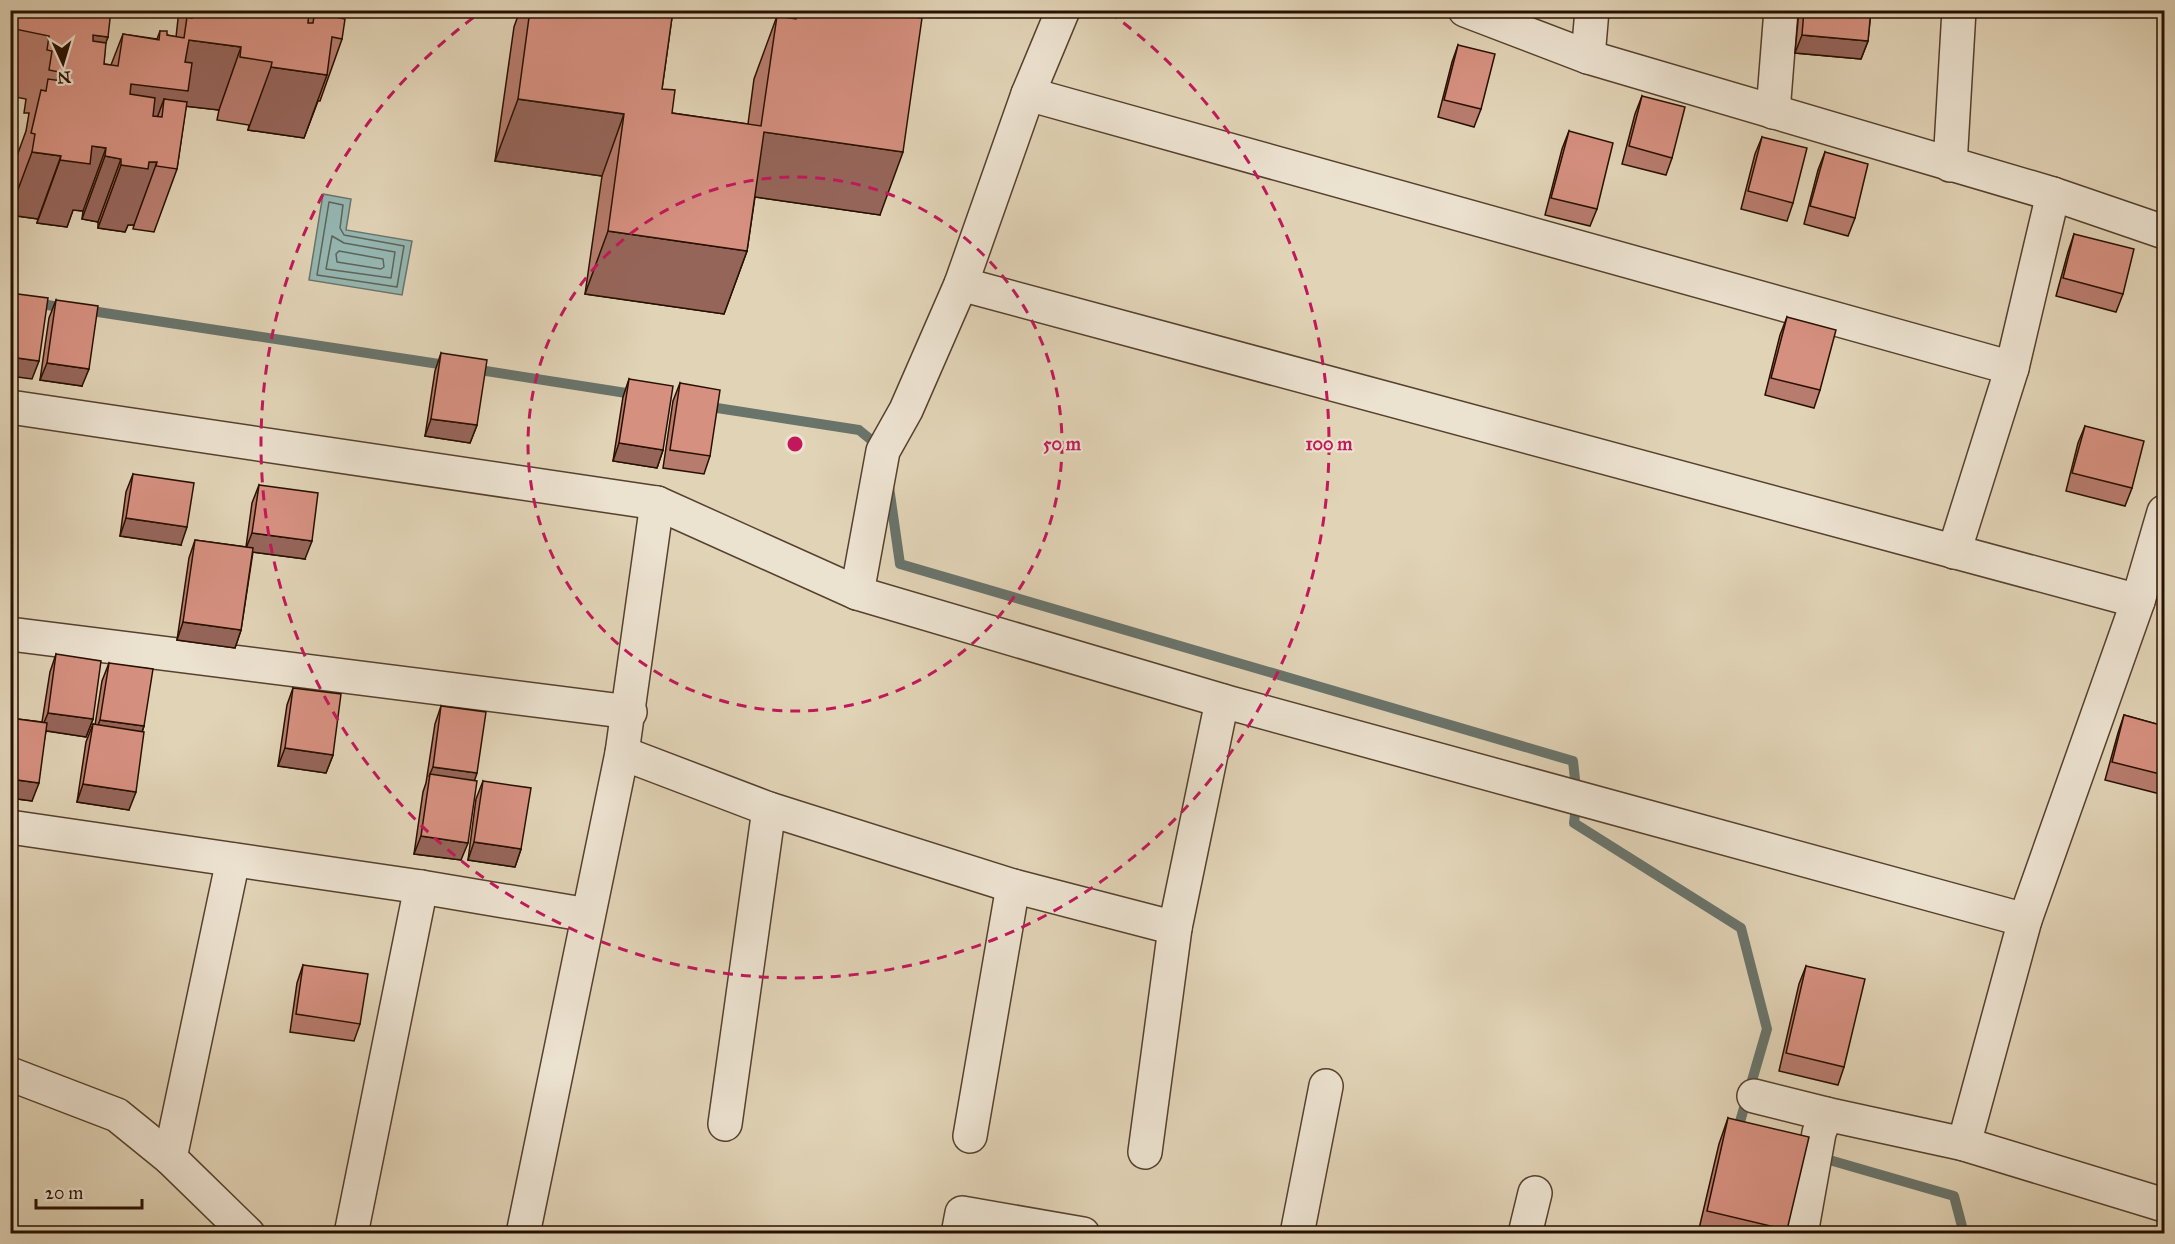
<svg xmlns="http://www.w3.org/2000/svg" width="2175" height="1244" font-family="'IM FELL Great Primer',serif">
<rect width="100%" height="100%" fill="#e1d3b6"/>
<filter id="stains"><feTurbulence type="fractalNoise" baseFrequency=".00333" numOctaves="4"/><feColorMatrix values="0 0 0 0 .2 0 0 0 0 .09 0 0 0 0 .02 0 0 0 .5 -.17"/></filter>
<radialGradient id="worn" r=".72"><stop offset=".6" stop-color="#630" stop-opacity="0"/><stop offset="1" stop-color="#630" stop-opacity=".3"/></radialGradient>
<path fill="#95b7b2" stroke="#69746b" stroke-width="1.5" d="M 323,194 L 351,199 L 346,230 L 412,241 L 402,295 L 309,280 Z"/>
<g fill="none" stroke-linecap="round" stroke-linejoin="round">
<g stroke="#5e6459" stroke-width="1.5">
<path d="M 329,202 L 343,205 L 340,228 L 344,235 L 404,246 L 397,287 L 317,275 Z"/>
<path d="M 332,236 L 344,243 L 395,252 L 391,278 L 326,269 Z"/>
<path d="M 339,251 L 383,259 L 384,267 L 381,269 L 337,262 L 336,254 Z"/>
</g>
<g stroke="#69746b" stroke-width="10">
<path d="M 10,299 L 66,308"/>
<path d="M 85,310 L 452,366"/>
<path d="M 473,369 L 639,395"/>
<path d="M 704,406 L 859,430 L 881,448"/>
<path d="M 889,487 L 900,564 L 1573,761 L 1577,798 L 1574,823 L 1741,928 L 1767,1029 L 1737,1132"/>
<path d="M 1819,1157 L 1954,1196 L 1964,1234"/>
</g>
<g stroke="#56412e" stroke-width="36">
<g id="minor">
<path d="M 1063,10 L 1028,94 L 961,284 L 906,410 L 883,451 L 857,593 L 1230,703 L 2025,920"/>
<path d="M 1465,10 L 1588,57 L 2053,194 L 2164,232"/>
<path d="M 1588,57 L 1592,10"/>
<path d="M 1028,94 L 2012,368"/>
<path d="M 1773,112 L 1781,10"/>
<path d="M 1950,165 L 1959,10"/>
<path d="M 961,284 L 2138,601"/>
<path d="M 10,407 L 657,503 L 857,593"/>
<path d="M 2164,512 L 2138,601 L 2025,920 L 1964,1144 L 2164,1205"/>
<path d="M 1954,552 L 2012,368 L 2053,194"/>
<path d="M 10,634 L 630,712"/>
<path d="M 622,753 L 769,809 L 1013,886 L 1175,928"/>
<path d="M 10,827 L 421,887 L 588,915"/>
<path d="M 10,1074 L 117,1115 L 170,1158 L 248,1234"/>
<path d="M 1754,1096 L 1826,1114"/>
<path d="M 725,1124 L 769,809"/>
<path d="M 970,1136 L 1013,886"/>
<path d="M 1145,1152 L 1175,928 L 1222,701"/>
<path d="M 170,1158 L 233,860"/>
<path d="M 351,1234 L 421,887"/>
<path d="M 523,1234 L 622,753 L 657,503"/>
<path d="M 958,1234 L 962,1213 L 1083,1234"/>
<path d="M 1297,1234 L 1326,1086"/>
<path d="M 1525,1234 L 1535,1193"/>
<path d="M 1801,1234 L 1819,1133 L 1826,1114 L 1964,1144"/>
</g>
</g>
<use href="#minor" stroke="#ece2d0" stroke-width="33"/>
</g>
<g fill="#b87c6e" stroke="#281000" stroke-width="1.5">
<path d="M 10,10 L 108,37 L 105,43 L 104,64 L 111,65 L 123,34 L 157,39 L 160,31 L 167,35 L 176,37 L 179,10 L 345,10 L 342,18 L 342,39 L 320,101 L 318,101 L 304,138 L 248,130 L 249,125 L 217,120 L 219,110 L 186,106 L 177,169 L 154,232 L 133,229 L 134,225 L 128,225 L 125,232 L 98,228 L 98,222 L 82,219 L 83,211 L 73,210 L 67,227 L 37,223 L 38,219 L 10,215 L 12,197 L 10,197 L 10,187 L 18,153 L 26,131 L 29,113 L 24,113 L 26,99 L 10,96 Z"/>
<path d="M 520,10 L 673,10 L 662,89 L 672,113 L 748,124 L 754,79 L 777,16 L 792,18 L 795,10 L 868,10 L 880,215 L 755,197 L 747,251 L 724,314 L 585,294 L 602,176 L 495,161 L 514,27 Z"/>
<path d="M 1799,10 L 1871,10 L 1868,41 L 1861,59 L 1795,53 Z"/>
<path d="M 1458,45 L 1481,109 L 1474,127 L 1438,117 L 1452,62 Z"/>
<path d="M 1642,96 L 1672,158 L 1666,175 L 1622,164 L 1635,114 Z"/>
<path d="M 1569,131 L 1597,209 L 1590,226 L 1545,215 L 1562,149 Z"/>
<path d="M 1762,137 L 1793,203 L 1787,221 L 1741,209 L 1755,154 Z"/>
<path d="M 1825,152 L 1855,218 L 1848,236 L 1804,224 L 1818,170 Z"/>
<path d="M 2074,234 L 2123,294 L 2116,312 L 2056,296 L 2068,252 Z"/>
<path d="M 56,300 L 82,386 L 40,380 L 49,318 Z"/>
<path d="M 1787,317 L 1820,390 L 1814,408 L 1765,395 L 1780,335 Z"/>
<path d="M 441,353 L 477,425 L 470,443 L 425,436 L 435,371 Z"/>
<path d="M 629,379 L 663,450 L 657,468 L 613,461 L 623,397 Z"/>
<path d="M 680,383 L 710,456 L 704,474 L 663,468 L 673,401 Z"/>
<path d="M 2085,426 L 2132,488 L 2125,506 L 2066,491 L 2078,443 Z"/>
<path d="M 133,474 L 181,545 L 120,536 L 126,492 Z"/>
<path d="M 259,485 L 305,559 L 253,552 L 241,630 L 235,648 L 177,640 L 189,558 L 195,540 L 246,547 L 252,503 Z"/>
<path d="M 2164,569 L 2164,597 L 2158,595 Z"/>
<path d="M 56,654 L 93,719 L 86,737 L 46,731 L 32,801 L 10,798 L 10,718 L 42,722 L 50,672 Z"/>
<path d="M 109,663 L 144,726 L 142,732 L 129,810 L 77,802 L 86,742 L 93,724 L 95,725 L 102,681 Z"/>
<path d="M 293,688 L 333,755 L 326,773 L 278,766 L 287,705 Z"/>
<path d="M 441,706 L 474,781 L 461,860 L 414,854 L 423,792 L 426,783 L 435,724 Z"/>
<path d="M 2124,715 L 2164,726 L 2164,795 L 2105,780 L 2118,733 Z"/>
<path d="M 483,781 L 521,849 L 515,867 L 468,860 L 476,799 Z"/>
<path d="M 303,965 L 360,1024 L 354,1041 L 290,1032 L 297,983 Z"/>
<path d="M 1806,966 L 1844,1067 L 1838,1085 L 1779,1071 L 1799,984 Z"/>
<path d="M 1728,1118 L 1787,1230 L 1786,1233 L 1698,1233 L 1719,1144 Z"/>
</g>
<g fill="#96655a" stroke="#281000" stroke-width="1.5">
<path d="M 93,35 L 108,37 L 85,99 Z"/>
<path d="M 1802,35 L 1868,41 L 1861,59 L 1795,53 Z"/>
<path d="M 189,40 L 241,47 L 219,110 L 183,106 L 164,99 L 145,151 L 108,146 L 131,84 Z"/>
<path d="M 271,67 L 327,75 L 304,138 L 248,130 Z"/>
<path d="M 518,99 L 624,114 L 602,176 L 495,161 Z"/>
<path d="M 764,132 L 903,152 L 880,215 L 741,195 Z"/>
<path d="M 92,146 L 106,148 L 83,211 L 73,210 L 67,227 L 37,223 L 60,160 Z"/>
<path d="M 32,152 L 61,156 L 38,219 L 10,215 L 10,211 Z"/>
<path d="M 105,156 L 121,159 L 98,222 L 82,219 Z"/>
<path d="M 149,162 L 157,162 L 134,225 L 128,225 L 125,232 L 98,228 L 121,165 Z"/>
<path d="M 608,231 L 747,251 L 724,314 L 585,294 Z"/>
<path d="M 10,357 L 39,361 L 32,379 L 10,376 Z"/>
<path d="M 47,363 L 89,369 L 82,386 L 40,380 Z"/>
<path d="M 431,419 L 477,425 L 470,443 L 425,436 Z"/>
<path d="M 619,443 L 663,450 L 657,468 L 613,461 Z"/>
<path d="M 126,518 L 187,527 L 181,545 L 120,536 Z"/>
<path d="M 252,533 L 312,541 L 305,559 L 245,551 Z"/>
<path d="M 183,622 L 241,630 L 235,648 L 177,640 Z"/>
<path d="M 48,713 L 93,719 L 86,737 L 41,730 Z"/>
<path d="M 100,720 L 144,726 L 138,744 L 93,737 Z"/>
<path d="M 285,748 L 333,755 L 326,773 L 278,766 Z"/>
<path d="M 433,767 L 477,773 L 471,791 L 429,776 Z"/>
<path d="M 10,779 L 39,783 L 32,801 L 10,798 Z"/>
<path d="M 83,784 L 136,792 L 129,810 L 77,802 Z"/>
<path d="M 421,836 L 468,843 L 461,860 L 414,854 Z"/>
<path d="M 474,842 L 521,849 L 515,867 L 468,860 Z"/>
</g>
<g fill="#d69080" stroke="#281000" stroke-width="1.5">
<path d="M 10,10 L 111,10 L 108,37 L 93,35 L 93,41 L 106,43 L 104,64 L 118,66 L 123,34 L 159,40 L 160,31 L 167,31 L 167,35 L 184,38 L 187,17 L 192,18 L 193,10 L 309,10 L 308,23 L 313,23 L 315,10 L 333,10 L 337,11 L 335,17 L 345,19 L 342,39 L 332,37 L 327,75 L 271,67 L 272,62 L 240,57 L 241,47 L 189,40 L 185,62 L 192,63 L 188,91 L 131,84 L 130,94 L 155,98 L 153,116 L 162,117 L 164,99 L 187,102 L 177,169 L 156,166 L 157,162 L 149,162 L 148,169 L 121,165 L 121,159 L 105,156 L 106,148 L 92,146 L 90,164 L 60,160 L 61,156 L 32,152 L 35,134 L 31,133 L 41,90 L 46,91 L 48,79 L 62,81 L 64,73 L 49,70 L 52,51 L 47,50 L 49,36 L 10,28 Z"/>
<path d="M 530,10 L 673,10 L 662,89 L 675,90 L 672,113 L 761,126 L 777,16 L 796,19 L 797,10 L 868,10 L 922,18 L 903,152 L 764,132 L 747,251 L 608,231 L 624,114 L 518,99 Z"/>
<path d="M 1804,10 L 1871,10 L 1868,41 L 1802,35 Z"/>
<path d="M 1458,45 L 1495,54 L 1481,109 L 1444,100 Z"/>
<path d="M 1642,96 L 1685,107 L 1672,158 L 1629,146 Z"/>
<path d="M 1569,131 L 1613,143 L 1597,209 L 1551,198 Z"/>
<path d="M 1762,137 L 1807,148 L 1793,203 L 1748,191 Z"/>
<path d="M 1825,152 L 1868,164 L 1855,218 L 1810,206 Z"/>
<path d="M 2074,234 L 2134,249 L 2123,294 L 2063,278 Z"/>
<path d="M 10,293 L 48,298 L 39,361 L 10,357 Z"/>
<path d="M 56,300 L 98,306 L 89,369 L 47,363 Z"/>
<path d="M 1787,317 L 1836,330 L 1820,390 L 1771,378 Z"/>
<path d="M 441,353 L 487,360 L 477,425 L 431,419 Z"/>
<path d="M 629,379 L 673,386 L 663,450 L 619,443 Z"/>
<path d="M 680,383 L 720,390 L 710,456 L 670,450 Z"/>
<path d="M 2085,426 L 2144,441 L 2132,488 L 2072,473 Z"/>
<path d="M 133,474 L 194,483 L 187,527 L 126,518 Z"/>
<path d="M 259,485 L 318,493 L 312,541 L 252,533 Z"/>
<path d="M 195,540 L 253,548 L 241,630 L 183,622 Z"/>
<path d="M 56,654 L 101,661 L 93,719 L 48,713 Z"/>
<path d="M 109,663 L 153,669 L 144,726 L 100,720 Z"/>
<path d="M 293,688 L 341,694 L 333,755 L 285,748 Z"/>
<path d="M 441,706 L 486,712 L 477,773 L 433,767 Z"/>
<path d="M 2124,715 L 2164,726 L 2164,775 L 2112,762 Z"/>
<path d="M 10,718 L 47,723 L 39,783 L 10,779 Z"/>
<path d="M 93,724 L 144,732 L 136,792 L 83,784 Z"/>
<path d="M 430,774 L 477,781 L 468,843 L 421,836 Z"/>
<path d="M 483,781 L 531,788 L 521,849 L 474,842 Z"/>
<path d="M 303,965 L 368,974 L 360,1024 L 296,1014 Z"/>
<path d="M 1806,966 L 1865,979 L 1844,1067 L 1786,1053 Z"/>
<path d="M 1728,1118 L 1809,1137 L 1787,1230 L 1707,1211 Z"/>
</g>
<g fill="none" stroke="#c2185b" stroke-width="3" stroke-dasharray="10 8">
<circle cx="795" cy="444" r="267"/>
<path d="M1109 12A534 534 0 1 1 481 12"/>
</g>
<circle cx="795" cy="444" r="9" fill="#c2185b" stroke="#ece2d0" stroke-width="3"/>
<g font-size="18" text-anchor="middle" font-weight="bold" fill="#c2185b" stroke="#ece2d0" stroke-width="4.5" stroke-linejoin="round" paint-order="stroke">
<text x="1062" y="450">50 m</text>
<text x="1329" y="450">100 m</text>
</g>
<rect width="2175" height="1244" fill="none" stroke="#e1d3b6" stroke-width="36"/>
<rect x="12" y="12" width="2151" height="1220" fill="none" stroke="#281000" stroke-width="3"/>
<rect x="18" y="18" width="2139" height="1208" fill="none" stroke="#281000" stroke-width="1.5"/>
<g transform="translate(63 63) rotate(176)" stroke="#ece2d0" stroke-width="4.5" paint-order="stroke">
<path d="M0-4.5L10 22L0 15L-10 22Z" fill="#281000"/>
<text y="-9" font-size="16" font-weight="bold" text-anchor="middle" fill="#281000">N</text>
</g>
<path d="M36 1199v9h106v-9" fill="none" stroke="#281000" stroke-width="3"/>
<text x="45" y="1199" font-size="18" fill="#281000" stroke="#ece2d0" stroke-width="4.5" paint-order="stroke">20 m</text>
<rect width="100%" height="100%" filter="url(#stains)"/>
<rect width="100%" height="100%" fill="url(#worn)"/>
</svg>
